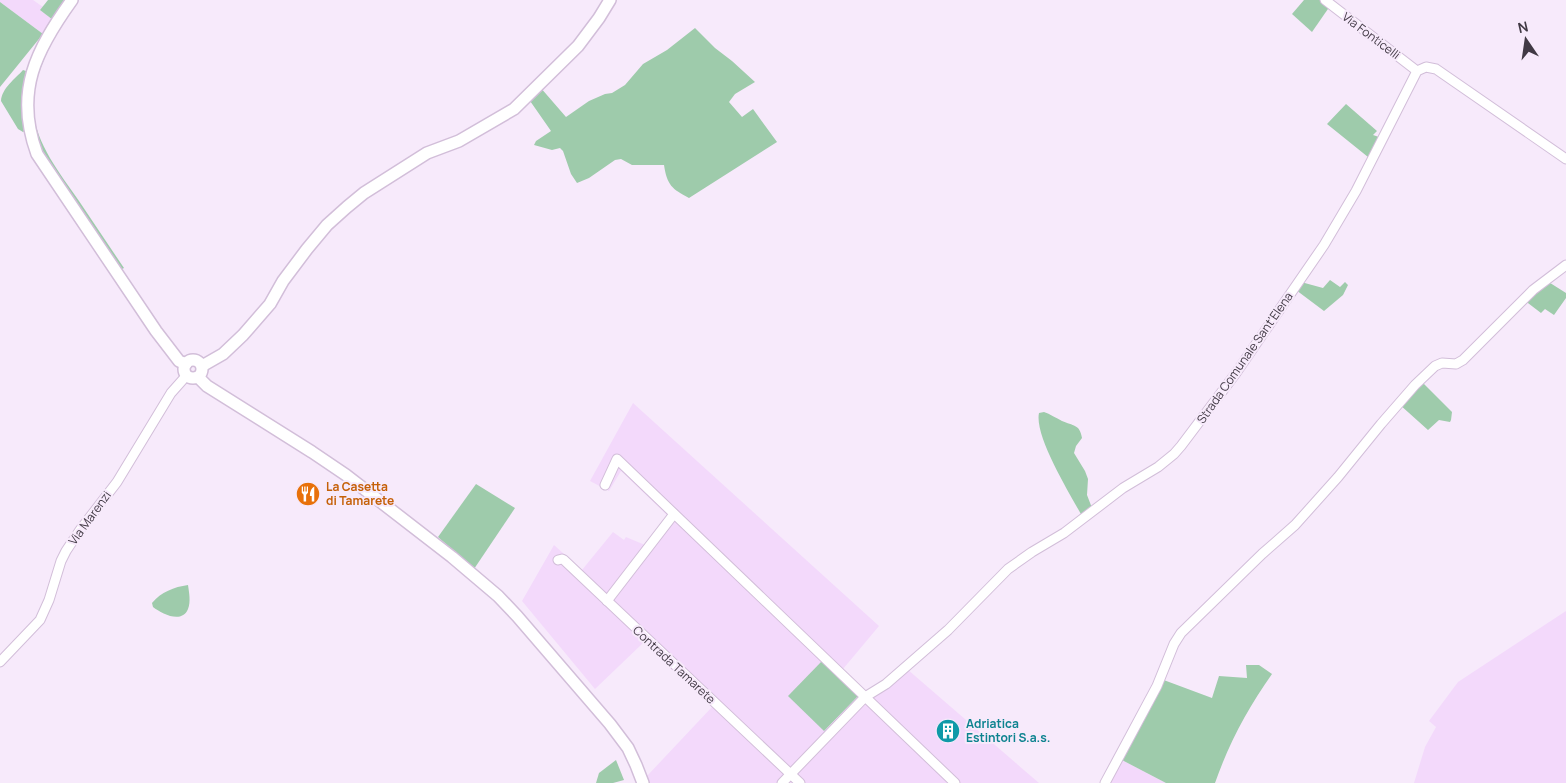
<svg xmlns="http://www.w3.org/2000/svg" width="1566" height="783" font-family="Manrope,sans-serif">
<rect width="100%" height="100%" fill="#f7eafb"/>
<g fill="#f3d9fb">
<path d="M 0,0 L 33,0 L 43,7 L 40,10 L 53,20 L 43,34 L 0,2 Z"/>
<path d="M 633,403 L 879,626 L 843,669 L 872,697 L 907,669 L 1039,783 L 649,783 L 647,776 L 712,707 L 643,643 L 595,689 L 522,601 L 554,545 L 582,570 L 613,532 L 624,540 L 626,537 L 645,545 L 667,515 L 621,471 L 609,491 L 590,481 Z"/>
<path d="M 1566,611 L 1566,783 L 1414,783 L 1425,747 L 1436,727 L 1429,721 L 1458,682 Z"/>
<path d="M 1120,759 L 1166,783 L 1107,783 Z"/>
</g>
<g fill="#9ecbab">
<path d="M 48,0 L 67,0 L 53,20 L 40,10 Z"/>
<path d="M 1304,0 L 1322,0 L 1330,6 L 1312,32 L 1292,14 Z"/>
<path d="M 0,2 L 43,34 L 0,87 Z"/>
<path d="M 695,28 L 715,48 L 732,61 L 755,82 L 735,94 L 729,102 L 742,117 L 753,109 L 777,142 L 689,198 C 672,189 667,185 664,165 L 632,165 L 621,159 L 615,160 L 589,178 L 577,183 L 571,174 L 563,151 L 560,148 L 552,150 L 534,145 L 536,141 L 551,131 L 528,98 L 540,87 L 566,117 L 589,101 L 605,94 L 612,93 L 625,85 L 643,64 L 667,50 Z"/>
<path d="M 45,48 L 48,50 C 40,69 32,88 33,109 C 36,145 60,173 79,201 C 94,223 109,246 124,268 L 120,270 L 46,161 L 39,146 L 32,122 L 32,86 Z"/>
<path d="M 23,70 L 26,71 L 22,99 L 25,131 L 23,132 L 18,129 L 1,101 C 2,88 15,79 23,70 Z"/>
<path d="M 1346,104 L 1377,131 L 1373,135 L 1379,137 L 1368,157 L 1327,124 Z"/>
<path d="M 1330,280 L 1340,287 L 1345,282 L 1348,285 L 1343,295 L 1324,311 L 1296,290 L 1301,282 L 1323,288 Z"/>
<path d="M 1547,281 L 1566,293 L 1566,298 L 1554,315 L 1545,309 L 1541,313 L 1524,300 Z"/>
<path d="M 1421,381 L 1452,412 L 1451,420 L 1450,422 L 1439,420 L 1428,430 L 1399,404 Z"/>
<path d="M 1044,412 C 1050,414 1056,418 1062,421 C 1073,426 1080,424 1082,438 L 1076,446 L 1074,453 L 1085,471 L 1088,479 L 1087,495 L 1092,508 L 1082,516 C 1070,494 1034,436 1039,413 Z"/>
<path d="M 476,484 L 515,508 L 474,569 L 438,537 Z"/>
<path d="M 188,585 C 189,592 191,602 188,609 C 182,624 162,614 153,607 L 152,603 C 161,592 174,587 188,585 Z"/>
<path d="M 822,661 L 859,695 L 824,731 L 788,696 Z"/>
<path d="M 1246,665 L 1259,665 L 1272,674 C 1248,708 1229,743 1215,783 L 1166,783 L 1120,759 L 1161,679 L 1212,698 L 1219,676 L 1247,678 Z"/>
<path d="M 616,760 L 624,780 L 613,783 L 596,783 L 599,773 Z"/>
</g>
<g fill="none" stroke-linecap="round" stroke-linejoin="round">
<g stroke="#d2bed9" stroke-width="11">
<g id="minor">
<path d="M 1325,0 L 1417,71"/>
<path d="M 605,485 L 617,459 L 955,783"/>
<path d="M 558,560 L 562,559 L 564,560 L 800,783"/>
<path d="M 607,601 L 674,514"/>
<path d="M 0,662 L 40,620 L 49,600 L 61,561 L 66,551 L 80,530 L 117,482 L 171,393 L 187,375"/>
<path d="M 782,783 L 865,697 L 886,684 L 948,630 L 1008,569 L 1032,552 L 1064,533 L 1123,488 L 1158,467 L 1174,454 L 1181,446 L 1236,373 L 1324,245 L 1356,191 L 1417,71 L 1426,67 L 1436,69 L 1566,159"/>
<path d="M 1105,783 L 1157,686 L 1174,644 L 1181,633 L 1262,554 L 1295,525 L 1338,477 L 1381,424 L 1415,385 L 1435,366 L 1442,363 L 1456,364 L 1463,360 L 1533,290 L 1566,265"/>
</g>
</g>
<g stroke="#d2bed9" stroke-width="14">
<g id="major">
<path d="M 72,0 C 36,50 14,92 37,154 L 156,331 L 179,361 L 186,364"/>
<circle cx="193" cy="369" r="9"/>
<path d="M 202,366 L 223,354 L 243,335 L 270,304 L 283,281 L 307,249 L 327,225 L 347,207 L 364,193 L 427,153 L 459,141 L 514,109 L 578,46 L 599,18 L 610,0"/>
<path d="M 198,377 L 207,386 L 312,452 L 346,475 L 452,557 L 498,596 L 517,616 L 610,724 L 628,748 L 636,765 L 643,783"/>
</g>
</g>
<use href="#minor" stroke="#fff" stroke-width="9"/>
<use href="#major" stroke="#fff" stroke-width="11"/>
</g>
<defs>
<g id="restaurant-disc" transform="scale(1.25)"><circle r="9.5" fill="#e8710a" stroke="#f7eafb"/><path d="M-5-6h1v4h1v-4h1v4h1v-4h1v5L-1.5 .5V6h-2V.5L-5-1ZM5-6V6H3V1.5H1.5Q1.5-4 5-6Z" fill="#fff"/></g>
<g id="building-disc" transform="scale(1.25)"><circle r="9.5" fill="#0f9aa8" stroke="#f7eafb"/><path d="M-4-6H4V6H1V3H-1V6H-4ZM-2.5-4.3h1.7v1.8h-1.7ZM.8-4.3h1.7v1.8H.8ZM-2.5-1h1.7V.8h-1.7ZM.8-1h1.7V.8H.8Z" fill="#fff"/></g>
</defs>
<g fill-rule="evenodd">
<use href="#restaurant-disc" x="308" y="494"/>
<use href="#building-disc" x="948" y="731"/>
</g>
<g text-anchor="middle" stroke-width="4" stroke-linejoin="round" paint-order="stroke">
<g font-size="12" fill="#413944" stroke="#f7eafb">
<text transform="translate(1371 36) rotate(37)" y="4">Via Fonticelli</text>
<text transform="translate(1245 358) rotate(-55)" y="4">Strada Comunale Sant'Elena</text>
<text transform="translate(90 518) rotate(-54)" y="4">Via Marenzi</text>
<text transform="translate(674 665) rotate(43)" y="4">Contrada Tamarete</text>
</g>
<g font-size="12" font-weight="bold" fill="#c56008" stroke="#f7eafb" text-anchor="start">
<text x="326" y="491">La Casetta<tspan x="326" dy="14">di Tamarete</tspan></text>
</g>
<g font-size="12" font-weight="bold" fill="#0d838f" stroke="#f7eafb" text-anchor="start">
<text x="966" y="728">Adriatica<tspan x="966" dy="14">Estintori S.a.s.</tspan></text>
</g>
</g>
<g transform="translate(1526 40) rotate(347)" stroke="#f7eafb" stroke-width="4" paint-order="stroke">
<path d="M0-4L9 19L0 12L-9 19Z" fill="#413944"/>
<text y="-8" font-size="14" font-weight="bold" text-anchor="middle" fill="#413944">N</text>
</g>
</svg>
